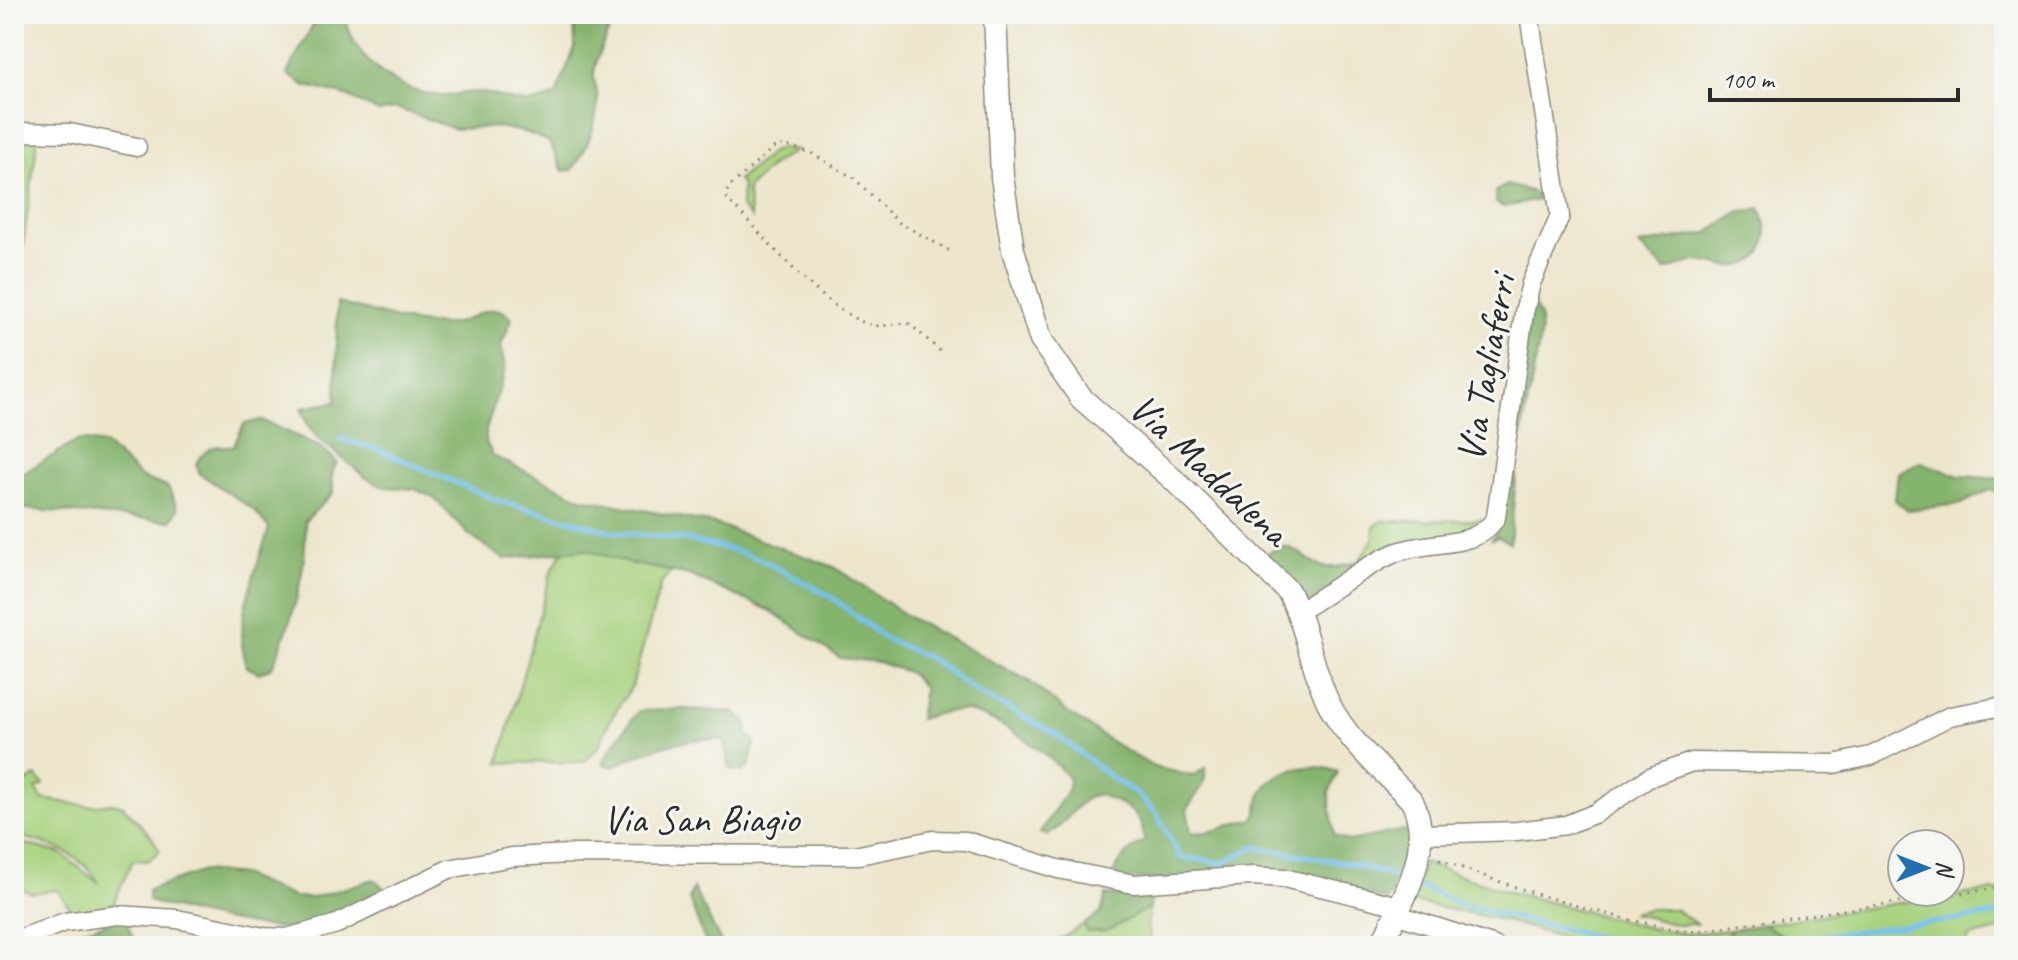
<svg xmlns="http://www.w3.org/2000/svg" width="2018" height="960" font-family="Caveat,sans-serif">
<rect width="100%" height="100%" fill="#f6f6f2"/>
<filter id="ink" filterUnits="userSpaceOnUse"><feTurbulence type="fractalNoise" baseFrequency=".0125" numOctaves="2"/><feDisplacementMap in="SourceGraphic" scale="16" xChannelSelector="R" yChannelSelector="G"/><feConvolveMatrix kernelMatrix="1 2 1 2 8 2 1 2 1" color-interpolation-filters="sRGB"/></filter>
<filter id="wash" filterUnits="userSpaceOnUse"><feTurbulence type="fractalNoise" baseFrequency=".006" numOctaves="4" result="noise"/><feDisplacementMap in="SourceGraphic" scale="32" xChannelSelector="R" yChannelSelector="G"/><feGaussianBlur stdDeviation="1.8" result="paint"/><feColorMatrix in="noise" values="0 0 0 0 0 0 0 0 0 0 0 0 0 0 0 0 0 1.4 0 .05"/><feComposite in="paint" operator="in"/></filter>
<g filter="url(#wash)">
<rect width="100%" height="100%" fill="#ede6cb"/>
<g fill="#a7d27e" stroke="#697e54" stroke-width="2">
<path d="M 38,136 L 14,312 L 14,137 Z"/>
<path d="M 783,148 L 796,150 L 773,164 L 747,189 L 751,218 L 741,207 L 742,186 L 738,180 L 773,151 Z"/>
<path d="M 1483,520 L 1484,531 L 1369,567 L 1359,561 L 1373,539 L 1374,527 L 1381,521 Z"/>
<path d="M 585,549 L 672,572 L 661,583 L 632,686 L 610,720 L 599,746 L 584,762 L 499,763 L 551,572 L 563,551 Z"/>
<path d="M 36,776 L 44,785 L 36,789 L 42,799 L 88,806 L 113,803 L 123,806 L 151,836 L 160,851 L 147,861 L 133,860 L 112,906 L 74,913 L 57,890 L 32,893 L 14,886 L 14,841 L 60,853 L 99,883 C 81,853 48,842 14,836 L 14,788 Z"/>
<path d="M 1424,863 L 1506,891 L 1649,928 L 1687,934 L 1731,930 L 1722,946 L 1591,946 L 1502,920 L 1411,902 Z"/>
<path d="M 2004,890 L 2004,932 L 2003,929 L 1969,937 L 1966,946 L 1787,946 L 1783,936 L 1763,924 L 1936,897 Z"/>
<path d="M 1150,907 L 1147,927 L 1153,946 L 1050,946 L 1084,924 L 1087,932 L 1107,931 Z"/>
<path d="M 1649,909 L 1675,909 L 1696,924 L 1678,925 L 1631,913 Z"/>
</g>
<g fill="#85b46d" stroke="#58704c" stroke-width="2">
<path d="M 315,14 L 346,14 C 350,59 399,94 442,96 C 454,96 466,91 479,92 C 511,97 521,112 556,95 L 575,47 L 574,14 L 617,14 C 608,33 597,52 594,74 C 593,80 596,86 597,92 C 600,120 587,149 572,170 L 563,171 L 549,142 L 528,133 L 499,127 L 455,129 L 396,108 L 379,112 L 347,96 L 304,85 L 287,74 L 315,21 Z"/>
<path d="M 1507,185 L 1537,193 L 1538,200 L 1504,207 L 1496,203 L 1495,191 Z"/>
<path d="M 1760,208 C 1773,238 1765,270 1726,266 C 1716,265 1704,260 1695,261 C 1685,263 1675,269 1665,270 L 1639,245 L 1708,233 L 1738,213 Z"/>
<path d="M 1531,299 L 1540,317 L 1541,333 L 1518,453 L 1510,543 L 1499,537 L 1492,539 L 1500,526 Z"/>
<path d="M 337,303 C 373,311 413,328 450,324 C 472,323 494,295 512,319 L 501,345 L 505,370 L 486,430 L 486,442 L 493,456 L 581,498 L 715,524 L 834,567 L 908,617 L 1029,681 L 1068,713 L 1123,749 L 1154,767 L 1193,776 L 1206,768 L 1204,784 L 1187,809 L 1191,832 C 1213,836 1231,822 1252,820 C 1260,812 1257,807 1260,797 C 1271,768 1314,761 1338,772 L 1329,793 L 1334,835 L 1349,841 L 1404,830 L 1411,835 C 1407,859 1405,882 1387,900 L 1309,880 L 1111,879 C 1117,862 1129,850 1144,841 C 1144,812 1123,803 1097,794 C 1073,801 1068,827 1045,835 L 1040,833 L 1068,789 L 1069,779 C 1049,752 1002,721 969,712 C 956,708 932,715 919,719 L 924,688 L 910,673 L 878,662 L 840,658 L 769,610 L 689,575 L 628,563 L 585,549 L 504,559 L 470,536 L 434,498 L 415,489 L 383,487 L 365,477 L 318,438 L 308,426 L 301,408 L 336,402 Z"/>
<path d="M 261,420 L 321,447 L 337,462 L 332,473 L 333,493 L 305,521 C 308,569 292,624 272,667 L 259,673 L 247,667 C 231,625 257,569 269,528 L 254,510 L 199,473 L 196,463 C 207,447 214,444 233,447 L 244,424 Z"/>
<path d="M 79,440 L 104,444 L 142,478 L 168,487 L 178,509 L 171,521 L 14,508 L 14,472 L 23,473 Z"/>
<path d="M 1920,462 L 1959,476 L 2004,479 L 2004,493 L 1989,490 L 1961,504 L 1907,510 L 1895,500 L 1898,473 Z"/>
<path d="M 1282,546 C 1299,549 1305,559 1318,565 C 1330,571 1347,564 1359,561 L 1369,567 L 1304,606 L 1261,556 Z"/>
<path d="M 686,709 L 734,712 L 747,722 L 748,734 L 755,742 L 749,767 L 742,772 L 730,769 L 723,740 C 684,736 648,748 613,767 L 603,764 C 603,758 633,717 639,711 Z"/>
<path d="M 203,871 L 241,875 L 293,897 L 312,898 L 374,879 L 390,893 C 363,907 332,923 302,927 C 266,933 185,912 148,901 L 148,890 Z"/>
<path d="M 693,888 L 723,946 L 707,946 L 689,899 Z"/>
<path d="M 1106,895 L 1151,898 L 1150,907 L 1107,931 L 1087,932 L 1084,924 L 1101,913 Z"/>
<path d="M 125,918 L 136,946 L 43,946 L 41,941 Z"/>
<path d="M 1763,924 L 1783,936 L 1787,946 L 1722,946 L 1731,930 Z"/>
</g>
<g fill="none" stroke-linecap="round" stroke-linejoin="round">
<g stroke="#76c1ef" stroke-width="5">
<path d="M 340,439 L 377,449 L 496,500 L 614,532 L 688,540 L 737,551 L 766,562 L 830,596 L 884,638 L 933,660 L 973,690 L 1056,734 L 1113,779 L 1135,792 L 1157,814 L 1180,857 L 1224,863 L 1253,847 L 1348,863 L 1406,880"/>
<path d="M 1415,884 L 1464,906 L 1637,946"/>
<path d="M 1735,946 L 2004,914"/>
</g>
</g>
</g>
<g filter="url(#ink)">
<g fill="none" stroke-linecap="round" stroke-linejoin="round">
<g stroke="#8c887b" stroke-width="21">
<g id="minor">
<path d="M 14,132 L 70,133 L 137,147"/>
<path d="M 1299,611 C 1330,593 1362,567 1395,553 C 1428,539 1477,551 1496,517 L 1524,313 L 1531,283 L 1560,216 L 1529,14"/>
<path d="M 1423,834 L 1517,831 L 1566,825 L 1596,813 L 1650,777 L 1692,762 L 1834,764 L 1871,756 L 1950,716 L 2004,706"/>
<path d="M 1395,914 L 1495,946"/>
<path d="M 14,941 L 65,922 L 118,915 L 177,919 L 264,937 L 287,938 L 337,924 L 449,869 L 512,857 L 570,854 L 859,855 L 933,840 L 966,841 L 1058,869 L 1134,884 L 1252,876 L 1284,878 L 1399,906"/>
</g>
</g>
<g stroke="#8c887b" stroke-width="25">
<path id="tertiary" d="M 995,14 L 1002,177 L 1013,250 L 1041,340 L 1081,398 L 1175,481 L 1288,591 C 1307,626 1311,666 1328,702 C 1346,740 1384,771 1412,801 C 1436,849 1401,902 1381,946"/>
</g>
<g stroke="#8c887b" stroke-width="3" stroke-dasharray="2 6" stroke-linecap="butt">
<path d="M 940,351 L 910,324 C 897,322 884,328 872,325 C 828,315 764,236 731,203 L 726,197 L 728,188 L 773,148 L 783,145 L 811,153 L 854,178 L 898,222 L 952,252"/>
<path d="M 1439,859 C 1520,891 1604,917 1691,932 L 2004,887"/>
</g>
<use href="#minor" stroke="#fff" stroke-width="18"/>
<use href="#tertiary" stroke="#fff" stroke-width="22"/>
</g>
</g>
<g text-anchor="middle" stroke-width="6" stroke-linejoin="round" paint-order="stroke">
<g font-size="40" fill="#2b2b2b" stroke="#f6f6f2">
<text transform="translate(1485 368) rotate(-80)" y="14">Via Tagliaferri</text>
<text transform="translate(1210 469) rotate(43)" y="14">Via Maddalena</text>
<text x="701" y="832">Via San Biagio</text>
</g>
</g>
<rect width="2018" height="960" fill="none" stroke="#f6f6f2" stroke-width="48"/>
<g transform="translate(1926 868) rotate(90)"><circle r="38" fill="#f6f6f2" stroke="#a5a5a2" stroke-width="2"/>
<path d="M0-6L14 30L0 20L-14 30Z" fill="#1f6fb2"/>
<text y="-12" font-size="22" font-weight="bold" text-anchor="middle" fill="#2b2b2b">N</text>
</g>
<path d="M1710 88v12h248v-12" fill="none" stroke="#2b2b2b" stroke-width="4"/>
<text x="1722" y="88" font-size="24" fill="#2b2b2b" stroke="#f6f6f2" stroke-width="6" paint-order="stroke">100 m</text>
</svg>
